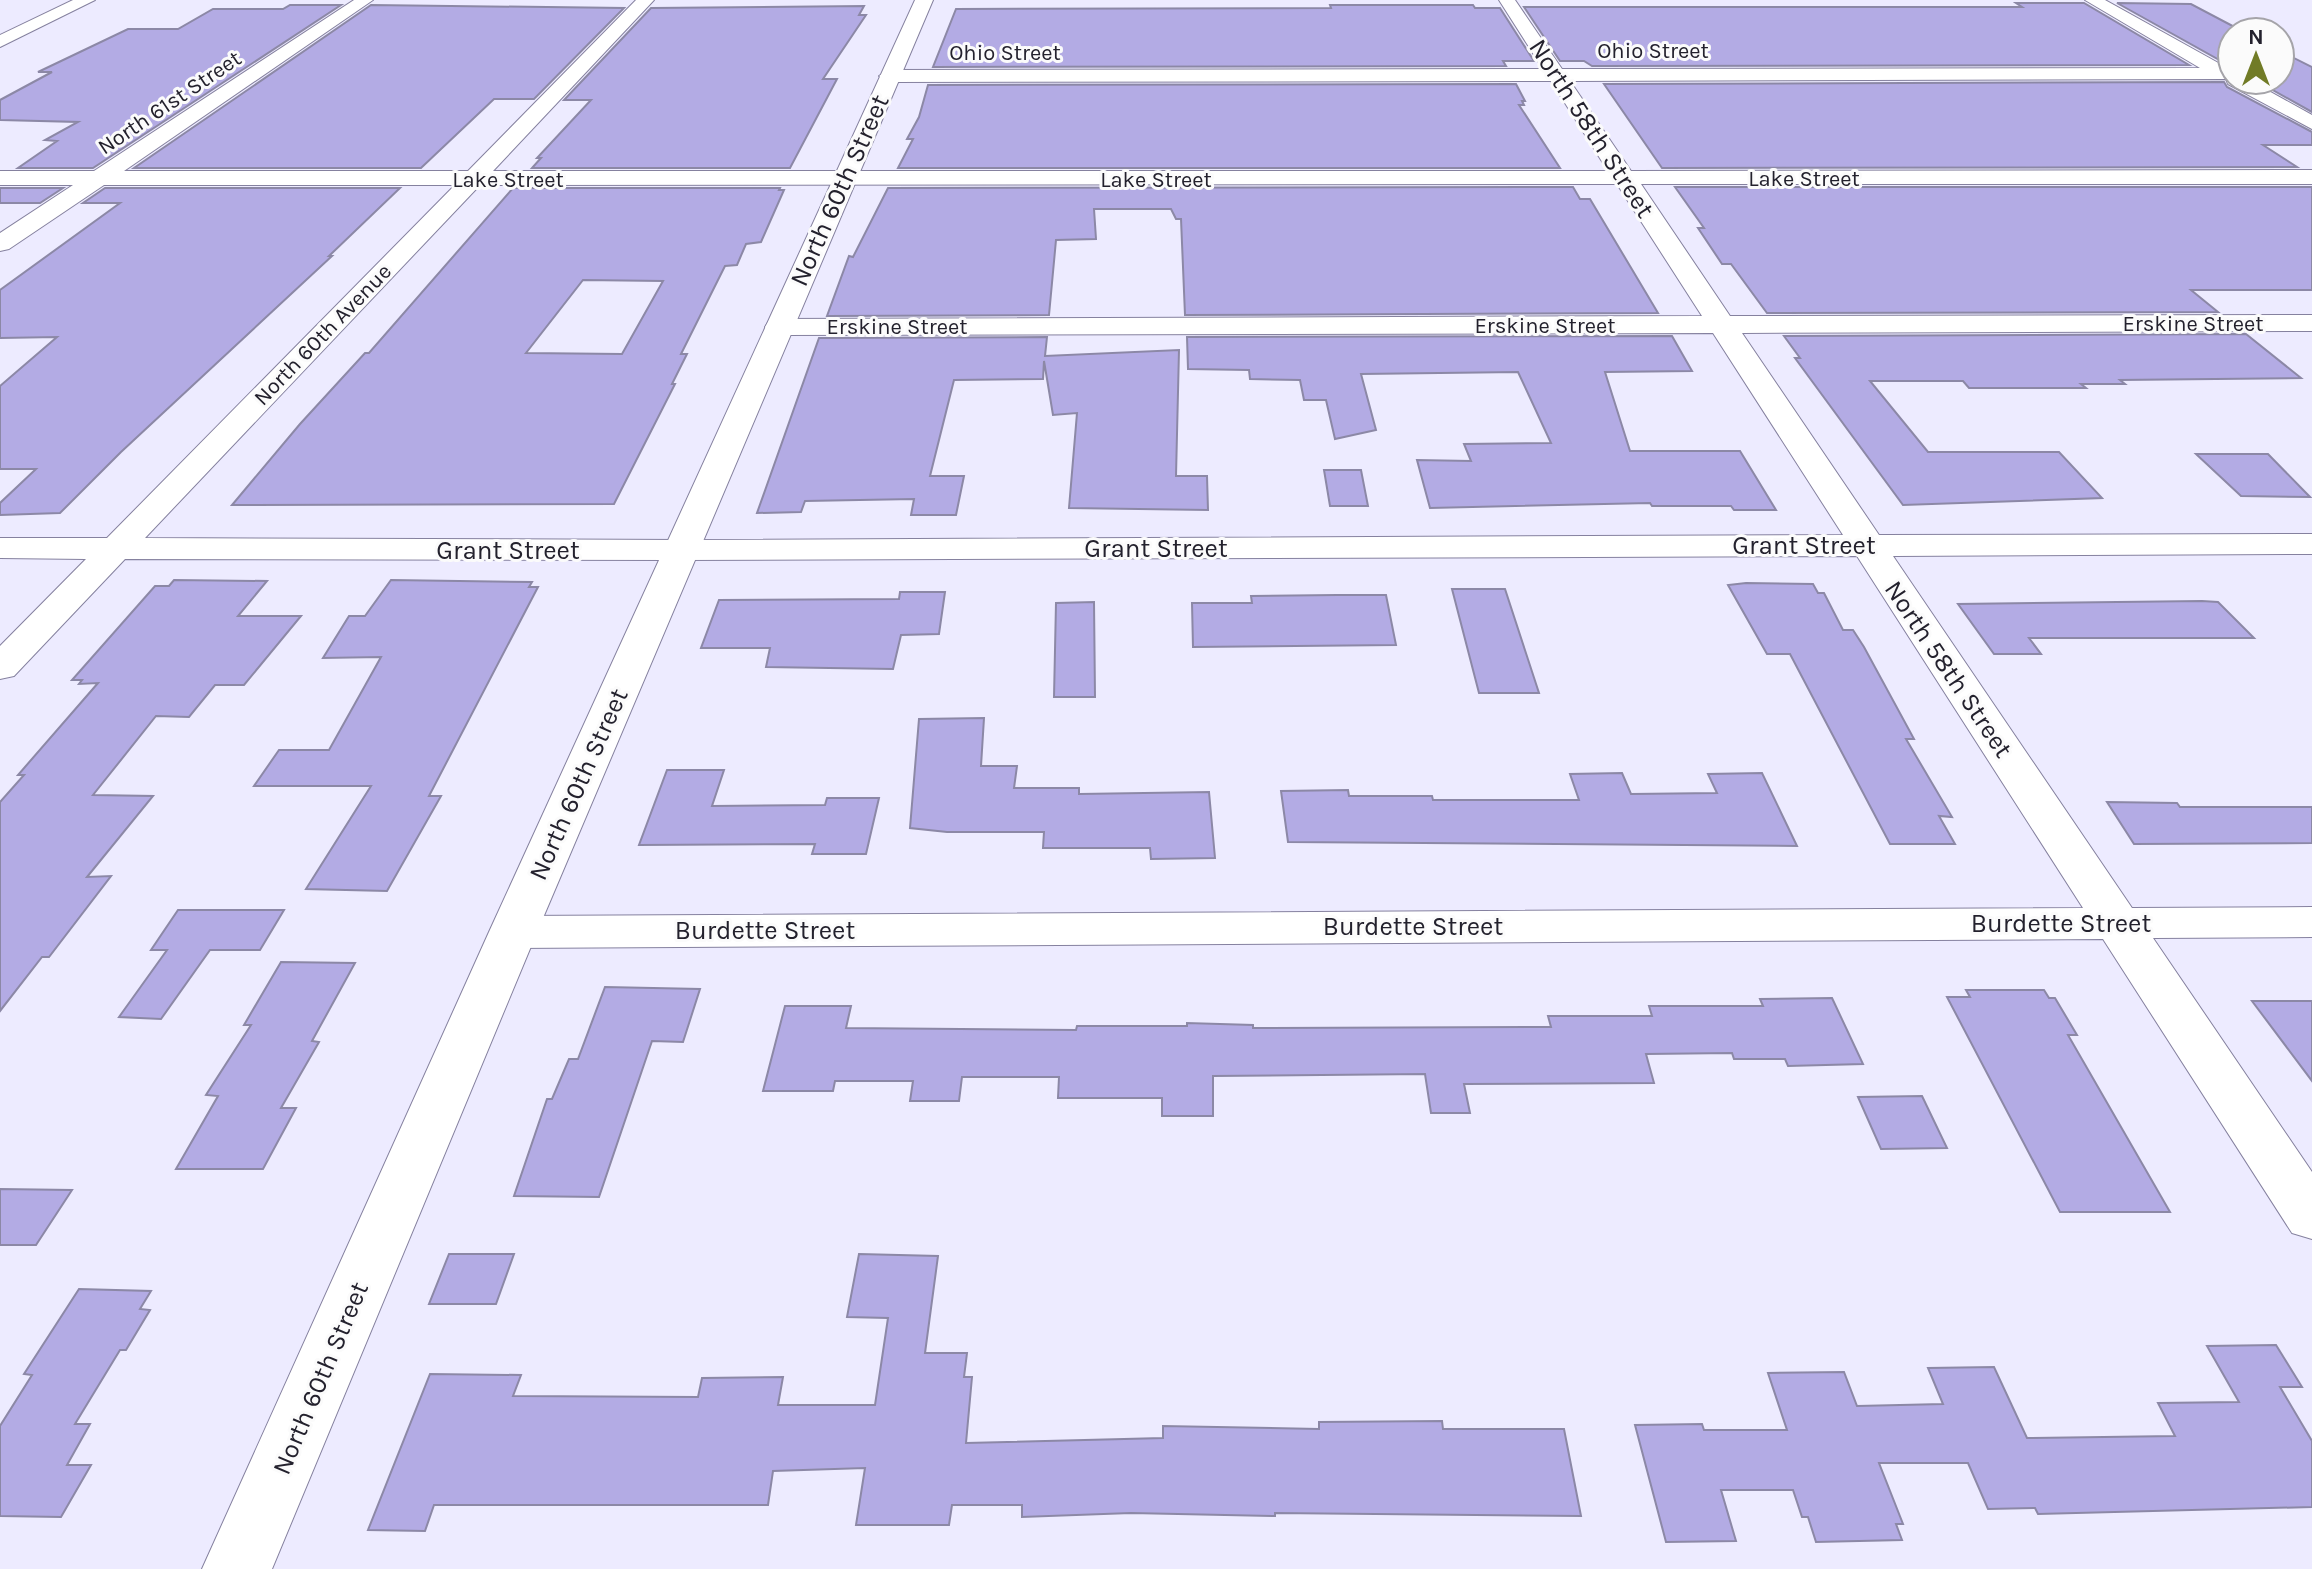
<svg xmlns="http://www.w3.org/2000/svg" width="2312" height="1569" font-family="Karla,sans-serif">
<rect width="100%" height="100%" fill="#edebff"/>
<g fill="#b3abe4" stroke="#8c88a6" stroke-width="2" fill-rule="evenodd">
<path d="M 2016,3 L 2084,3 L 2189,65 L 1592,66 L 1584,61 L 1560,61 L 1524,7 L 2022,7 Z"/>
<path d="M 2117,3 L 2191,4 L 2244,32 L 2232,32 L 2232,67 Z"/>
<path d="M 290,5 L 341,5 L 93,168 L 18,168 L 57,141 L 45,140 L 78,122 L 0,120 L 0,100 L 52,72 L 38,72 L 128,29 L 178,29 L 213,9 L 283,9 Z"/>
<path d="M 371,5 L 624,8 L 534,99 L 494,99 L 421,168 L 134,168 Z"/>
<path d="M 1330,5 L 1473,5 L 1475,8 L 1500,8 L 1534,61 L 1503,61 L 1506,66 L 933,67 L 956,9 L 1331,8 Z"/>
<path d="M 864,6 L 859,15 L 866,15 L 823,79 L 837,79 L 790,168 L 532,168 L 541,158 L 537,158 L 591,100 L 564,100 L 651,8 Z"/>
<path d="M 2280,51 L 2312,67 L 2312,112 L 2255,80 L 2280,80 Z"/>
<path d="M 2224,82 L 2227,87 L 2312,132 L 2312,145 L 2263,145 L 2297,167 L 1662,168 L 1604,84 Z"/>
<path d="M 1516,84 L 1525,101 L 1522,101 L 1524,105 L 1519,105 L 1560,168 L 898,168 L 913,139 L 907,139 L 919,117 L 928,85 Z"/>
<path d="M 1573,187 L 1580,199 L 1590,199 L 1658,313 L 1185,315 L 1181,219 L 1176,219 L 1171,209 L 1094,209 L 1096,239 L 1056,240 L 1049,315 L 827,316 L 849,256 L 853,257 L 888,188 Z"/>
<path d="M 1675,187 L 2312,187 L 2312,290 L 2191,290 L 2218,312 L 1767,313 L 1731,264 L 1722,264 L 1698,228 L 1704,228 Z"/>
<path d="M 0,188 L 63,188 L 40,203 L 0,203 Z"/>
<path d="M 105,188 L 400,188 L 329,256 L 332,256 L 121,452 L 60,513 L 0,515 L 0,503 L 36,469 L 0,469 L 0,386 L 57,337 L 0,338 L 0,290 L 120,203 L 83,203 Z"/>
<path d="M 513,188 L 780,188 L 779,190 L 784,190 L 761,242 L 746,244 L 737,265 L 725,266 L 681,354 L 687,354 L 672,384 L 675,384 L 614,504 L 232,505 L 300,424 L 365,353 L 369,353 ZM 583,280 L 663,281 L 622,354 L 526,353 Z"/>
<path d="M 2246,334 L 2301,378 L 2120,380 L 2125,384 L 2081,384 L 2086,388 L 1969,388 L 1963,381 L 1870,381 L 1928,452 L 2059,452 L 2102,498 L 1903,505 L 1795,358 L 1800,358 L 1784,336 Z"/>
<path d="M 1672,336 L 1692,371 L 1605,372 L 1630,451 L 1740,451 L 1776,510 L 1734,510 L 1731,506 L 1652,506 L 1650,503 L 1430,508 L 1417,460 L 1471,461 L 1464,444 L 1551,443 L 1518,372 L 1361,374 L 1376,430 L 1335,439 L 1326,400 L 1304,400 L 1300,380 L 1250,379 L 1249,370 L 1188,369 L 1187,337 Z"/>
<path d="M 1047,337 L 1045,356 L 1179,350 L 1176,476 L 1207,476 L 1208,510 L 1069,508 L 1077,413 L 1053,415 L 1044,361 L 1043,379 L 954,380 L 930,476 L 964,476 L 956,515 L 911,515 L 914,499 L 805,501 L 801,512 L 757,513 L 819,338 Z"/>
<path d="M 2196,454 L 2268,454 L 2310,497 L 2241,496 Z"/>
<path d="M 1324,470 L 1361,470 L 1368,506 L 1330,506 Z"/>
<path d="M 174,580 L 267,581 L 238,616 L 301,616 L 244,685 L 215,685 L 189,717 L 156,716 L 93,795 L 153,796 L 87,877 L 111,876 L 49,957 L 42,957 L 0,1011 L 0,802 L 24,775 L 18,775 L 98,683 L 79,684 L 82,680 L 72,680 L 155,586 L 169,586 Z"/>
<path d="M 391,580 L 532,582 L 529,587 L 538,587 L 429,796 L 441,796 L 387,891 L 306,889 L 371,786 L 254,786 L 279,750 L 329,750 L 381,657 L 323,658 L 349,616 L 365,616 Z"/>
<path d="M 1746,583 L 1813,584 L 1818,593 L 1824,593 L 1843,630 L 1853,630 L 1864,647 L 1914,739 L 1906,739 L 1952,817 L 1939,816 L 1955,844 L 1890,844 L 1790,654 L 1767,654 L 1728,585 Z"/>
<path d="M 1452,589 L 1505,589 L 1539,693 L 1479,693 Z"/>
<path d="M 900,592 L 945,592 L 939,634 L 901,635 L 893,669 L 766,667 L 770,648 L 701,648 L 719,600 L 899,599 Z"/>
<path d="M 1337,595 L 1386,595 L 1396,645 L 1193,647 L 1192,603 L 1252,603 L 1251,596 Z"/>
<path d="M 2202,601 L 2218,602 L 2254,638 L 2029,638 L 2041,654 L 1994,654 L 1958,604 Z"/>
<path d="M 1094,602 L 1095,697 L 1054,697 L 1056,603 Z"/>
<path d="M 984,718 L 981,766 L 1017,766 L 1014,788 L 1079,788 L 1079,794 L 1209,792 L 1215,858 L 1151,859 L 1150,848 L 1043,848 L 1044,832 L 947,832 L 910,828 L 919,719 Z"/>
<path d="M 667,770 L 724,770 L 712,806 L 825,805 L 827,798 L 879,798 L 866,854 L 812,854 L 815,844 L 639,845 Z"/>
<path d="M 1622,773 L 1631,794 L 1717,793 L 1708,774 L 1762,773 L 1797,846 L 1288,842 L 1281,791 L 1348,790 L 1349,796 L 1432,796 L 1433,800 L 1579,800 L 1570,774 Z"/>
<path d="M 2107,802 L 2177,803 L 2180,807 L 2312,807 L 2312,843 L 2134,844 Z"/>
<path d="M 178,910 L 284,910 L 260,950 L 210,950 L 161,1019 L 119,1017 L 167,950 L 151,950 Z"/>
<path d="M 281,962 L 355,963 L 312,1041 L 319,1042 L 281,1108 L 296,1108 L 263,1169 L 176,1169 L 218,1096 L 206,1095 L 251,1025 L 244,1025 Z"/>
<path d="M 605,987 L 700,989 L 683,1042 L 652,1041 L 599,1197 L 514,1196 L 547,1099 L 552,1099 L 569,1059 L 578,1059 Z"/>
<path d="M 1966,990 L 2044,990 L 2049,998 L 2055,998 L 2077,1035 L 2068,1035 L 2170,1212 L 2060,1212 L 1947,997 L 1970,997 Z"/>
<path d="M 1832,998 L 1863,1064 L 1788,1066 L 1785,1059 L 1734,1059 L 1732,1053 L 1646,1054 L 1654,1083 L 1464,1084 L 1470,1113 L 1431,1113 L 1425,1074 L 1213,1076 L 1213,1116 L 1162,1116 L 1162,1098 L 1058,1098 L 1059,1077 L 962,1077 L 959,1101 L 910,1101 L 913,1081 L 835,1081 L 833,1091 L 763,1091 L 785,1006 L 851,1006 L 846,1028 L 1076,1030 L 1077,1026 L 1187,1026 L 1187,1023 L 1253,1025 L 1253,1028 L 1551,1027 L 1548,1016 L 1652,1016 L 1649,1006 L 1763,1006 L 1760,999 Z"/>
<path d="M 2252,1001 L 2312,1001 L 2312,1081 Z"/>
<path d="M 1922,1096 L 1947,1148 L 1881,1149 L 1858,1097 Z"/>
<path d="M 0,1189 L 72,1190 L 36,1245 L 0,1245 Z"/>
<path d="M 449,1254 L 514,1254 L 496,1304 L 429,1304 Z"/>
<path d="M 859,1254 L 938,1256 L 925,1353 L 967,1353 L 964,1377 L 972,1377 L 966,1443 L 1163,1438 L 1163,1426 L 1319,1429 L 1319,1422 L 1442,1421 L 1443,1429 L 1564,1429 L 1581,1516 L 1275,1513 L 1275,1516 L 1131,1513 L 1022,1517 L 1022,1505 L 952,1505 L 949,1525 L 856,1525 L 865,1468 L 773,1471 L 768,1505 L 434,1505 L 425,1531 L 368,1530 L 430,1374 L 521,1375 L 513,1396 L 698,1397 L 702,1378 L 783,1377 L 778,1405 L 875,1405 L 888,1318 L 847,1317 Z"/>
<path d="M 79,1289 L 151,1291 L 140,1309 L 150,1310 L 126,1350 L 120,1350 L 75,1424 L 90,1424 L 67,1465 L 91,1465 L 61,1517 L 0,1516 L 0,1426 L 32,1375 L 24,1374 Z"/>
<path d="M 2276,1345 L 2302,1387 L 2280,1387 L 2312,1441 L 2312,1507 L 2038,1514 L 2035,1508 L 1988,1509 L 1968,1463 L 1879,1463 L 1903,1524 L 1896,1524 L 1902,1540 L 1816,1542 L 1808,1517 L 1802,1517 L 1793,1490 L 1721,1490 L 1736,1541 L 1666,1542 L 1635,1425 L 1702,1424 L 1704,1430 L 1787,1430 L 1768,1373 L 1844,1372 L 1857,1406 L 1943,1404 L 1928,1368 L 1994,1367 L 2027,1438 L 2175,1436 L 2158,1403 L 2239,1402 L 2207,1346 Z"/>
</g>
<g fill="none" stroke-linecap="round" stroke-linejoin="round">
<g stroke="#85819f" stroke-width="2">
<g id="minor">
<path d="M 73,0 L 95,0 L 0,47 L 0,35 Z"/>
<path d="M 354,0 L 373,0 L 124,171 L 468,171 L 636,0 L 654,0 L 493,171 L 1608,171 L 1551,81 L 889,82 L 879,76 L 889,70 L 1543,69 L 1499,0 L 1515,0 L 1562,69 L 2200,68 L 2085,0 L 2105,0 L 2231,70 L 2232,80 L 2249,80 L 2312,115 L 2312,129 L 2228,84 L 2226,79 L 1570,81 L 1631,171 L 2312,170 L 2312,184 L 1641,184 L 1730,316 L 2312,315 L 2312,331 L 1742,333 L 1879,535 L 2312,534 L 2312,554 L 1893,556 L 2132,908 L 2312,907 L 2312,937 L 2153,938 L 2312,1172 L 2312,1239 L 2292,1233 L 2103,939 L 513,948 L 496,943 L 490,932 L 496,921 L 513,916 L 2083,908 L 1857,556 L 681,560 L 125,559 L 14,676 L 0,679 L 0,646 L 86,559 L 0,558 L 0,538 L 107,538 L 455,185 L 104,185 L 9,249 L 0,251 L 0,233 L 73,185 L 0,185 L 0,171 L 94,171 ZM 1617,184 L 1702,316 L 779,319 L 769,321 L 765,327 L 769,333 L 779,335 L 1713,333 L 1843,535 L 681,540 L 145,538 L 480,185 Z"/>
</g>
</g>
<g stroke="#85819f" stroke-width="2">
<path id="tertiary" d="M 915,0 L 933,0 L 537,932 L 272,1569 L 202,1569 L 489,932 Z"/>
</g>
<use href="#minor" fill="#fff" fill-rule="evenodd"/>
<use href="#tertiary" fill="#fff" fill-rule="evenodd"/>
</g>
<g text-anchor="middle" stroke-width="6" stroke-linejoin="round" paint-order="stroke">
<g font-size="22" fill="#23212d" stroke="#fbfbfb">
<text x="1653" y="58">Ohio Street</text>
<text x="1005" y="60">Ohio Street</text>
<text transform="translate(169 102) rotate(-34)" y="8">North 61st Street</text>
<text x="1804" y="186">Lake Street</text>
<text x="508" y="187">Lake Street</text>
<text x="1156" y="187">Lake Street</text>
<text x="2193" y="331">Erskine Street</text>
<text x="1545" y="333">Erskine Street</text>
<text x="897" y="334">Erskine Street</text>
<text transform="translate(322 334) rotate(-46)" y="8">North 60th Avenue</text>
</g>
<g font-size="26" fill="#23212d" stroke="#fbfbfb">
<text transform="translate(1592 128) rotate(57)" y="9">North 58th Street</text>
<text transform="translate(839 190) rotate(-66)" y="9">North 60th Street</text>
<text x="1804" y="554">Grant Street</text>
<text x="1156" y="557">Grant Street</text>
<text x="508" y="559">Grant Street</text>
<text transform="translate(1949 669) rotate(56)" y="9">North 58th Street</text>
<text transform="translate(578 784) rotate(-66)" y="9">North 60th Street</text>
<text x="2061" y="932">Burdette Street</text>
<text x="1413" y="935">Burdette Street</text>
<text x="765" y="939">Burdette Street</text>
<text transform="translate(320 1378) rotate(-67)" y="9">North 60th Street</text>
</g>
</g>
<g transform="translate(2256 56)"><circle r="38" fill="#fbfbfb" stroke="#a5a4a9" stroke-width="2"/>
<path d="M0-6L14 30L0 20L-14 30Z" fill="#717b26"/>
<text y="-12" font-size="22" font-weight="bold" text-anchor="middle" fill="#23212d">N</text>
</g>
</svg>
